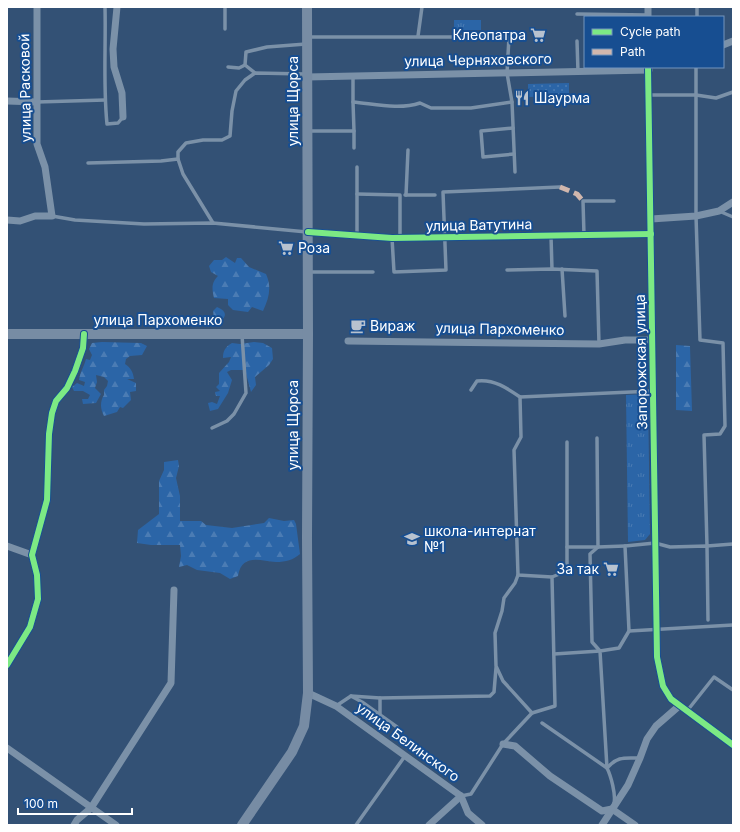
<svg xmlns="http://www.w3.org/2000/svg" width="740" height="832" font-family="Inter,sans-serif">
<defs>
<pattern id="grass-dots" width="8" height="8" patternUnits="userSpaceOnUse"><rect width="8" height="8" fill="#2b65a7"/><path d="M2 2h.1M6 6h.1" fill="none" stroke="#4b7cb4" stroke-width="1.8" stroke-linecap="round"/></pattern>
<pattern id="forest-firs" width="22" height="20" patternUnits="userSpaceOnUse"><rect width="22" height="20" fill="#2b65a7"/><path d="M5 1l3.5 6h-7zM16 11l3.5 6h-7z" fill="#4b7cb4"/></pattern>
<pattern id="park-tufts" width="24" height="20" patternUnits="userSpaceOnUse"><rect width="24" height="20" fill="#2b65a7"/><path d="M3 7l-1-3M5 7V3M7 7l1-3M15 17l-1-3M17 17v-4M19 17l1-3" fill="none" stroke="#4b7cb4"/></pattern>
</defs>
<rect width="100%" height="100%" fill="#335175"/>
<path fill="url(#grass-dots)" d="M 569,83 L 569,96 L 528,97 L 528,84 Z"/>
<g fill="url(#forest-firs)">
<path d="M 226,257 L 235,263 L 237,258 L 241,258 L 249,267 L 266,274 C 272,287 269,298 263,311 L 252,307 L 248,312 L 233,310 L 228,305 L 228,299 L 214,298 C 212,289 211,283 218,276 L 211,272 L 209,266 L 214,260 L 222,260 Z"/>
<path d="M 217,307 C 224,310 228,314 222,320 L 218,320 L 214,318 L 213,311 Z"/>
<path d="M 102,342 L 141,343 L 147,346 L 142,355 L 130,356 L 126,359 L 125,364 C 131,368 133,372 134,379 L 127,379 L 136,383 L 136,391 L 130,392 L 131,400 L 123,408 L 120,407 L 117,412 L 104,416 C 100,409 100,401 104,395 L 104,390 L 107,386 L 108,381 L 104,377 L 96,375 L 97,382 L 95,388 L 101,394 L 96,403 L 83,404 L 82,399 L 88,399 L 90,395 L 83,391 L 74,391 L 72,387 L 77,383 L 84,386 L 85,382 L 79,380 C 80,372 84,367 86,359 L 90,360 L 92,355 L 89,349 L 92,343 Z"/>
<path d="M 254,342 L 263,343 L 272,348 L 273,359 L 269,365 L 255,377 L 256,385 L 251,392 L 245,370 L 231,370 L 227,372 L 232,380 L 228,393 L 218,409 L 210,411 L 208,403 L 212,402 L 217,404 L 220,396 L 216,396 L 215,392 L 220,391 L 216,387 L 219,384 L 219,373 L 229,362 L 231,357 L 223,358 C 223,351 225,347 232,343 L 240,344 Z"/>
<path d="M 676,345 L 690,346 L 692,411 L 676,410 Z"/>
<path d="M 178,460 L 179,466 L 176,478 L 180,496 L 180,521 L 201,521 L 206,525 L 232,528 L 264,523 L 269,518 L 284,521 L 294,520 L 296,524 L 300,554 C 293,560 286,562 276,562 C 260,561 242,553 238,576 L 230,579 L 220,573 L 197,570 L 187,565 L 179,567 L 181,556 L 180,545 L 151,545 L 137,543 L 138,530 L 159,514 L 159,481 L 164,470 L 164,462 Z"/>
</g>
<g fill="url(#park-tufts)">
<rect x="454" y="20" width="27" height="10"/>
<path d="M 648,394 L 650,534 L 645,540 L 628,542 L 626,395 Z"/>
</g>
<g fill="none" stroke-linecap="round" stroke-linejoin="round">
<g stroke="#7b91a8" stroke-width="3.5">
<path d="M 105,7 C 106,46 103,85 107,124 L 118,123 L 123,117"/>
<path d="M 225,7 L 225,29"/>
<path d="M 577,14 L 648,15"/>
<path d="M 697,17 L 697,7"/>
<path d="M 418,36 L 422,7"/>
<path d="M 308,37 L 509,37 L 507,73 L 512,102 L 471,108 L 431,108 L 420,103 C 399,110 375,104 353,102 L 354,131"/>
<path d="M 577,41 L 578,72"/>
<path d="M 228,67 L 239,68 L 245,65"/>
<path d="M 696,67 L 696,216 L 700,340 L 723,343 L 725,426 L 720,434 L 704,435 L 707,546 L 733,544"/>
<path d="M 255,73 L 245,65 L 246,52 L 267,47 L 306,44"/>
<path d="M 353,76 L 353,102"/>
<path d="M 649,95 L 696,95 L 716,98 L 733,92"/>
<path d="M 37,102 L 105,100"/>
<path d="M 512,102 L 515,172"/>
<path d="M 513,128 L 481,131 L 483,157 L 514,154"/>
<path d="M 309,131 L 354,131 L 354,148"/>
<path d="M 178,159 L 178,152 L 186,143 L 203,140 L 222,140 L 230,136 L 232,111 L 236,91 L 245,80 L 255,73 L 305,74"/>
<path d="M 88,163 L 161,161 L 178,159 L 183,174 L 213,223"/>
<path d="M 357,167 L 357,235"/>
<path d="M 357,194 L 400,195 L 400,238"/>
<path d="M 405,195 L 435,195"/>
<path d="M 406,195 L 408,150"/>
<path d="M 719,211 L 733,217"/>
<path d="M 52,216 L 75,220 L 144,224 L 213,223 L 307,232"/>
<path d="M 584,235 L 583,201 L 614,201"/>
<path d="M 551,236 L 552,269"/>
<path d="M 392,238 L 394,272 L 446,270 L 443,192 L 560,187"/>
<path d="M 562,269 L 565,316"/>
<path d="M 507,270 L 552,269 L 597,271 L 599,344"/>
<path d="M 309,272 L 373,272"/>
<path d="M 471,390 L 477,381 C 494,379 507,388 520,397 L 521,437 L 514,450 L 518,575 L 552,577"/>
<path d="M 520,397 L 653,391"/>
<path d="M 212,428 L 227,421 L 234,414 L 246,393 L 242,335"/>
<path d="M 597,438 L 598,547 L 625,546"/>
<path d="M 567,547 L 598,547"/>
<path d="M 598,547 L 590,554 L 592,642 L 600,651"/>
<path d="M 708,620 L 707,546 L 670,547 L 655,543 L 625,546 L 629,631 L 733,625"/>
<path d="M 554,654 L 600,651"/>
<path d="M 351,696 L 380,698 L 490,696 L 494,692 L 496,668"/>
<path d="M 380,698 L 380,715"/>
<path d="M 336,706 L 351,696 L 362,702 L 397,727"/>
<path d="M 687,711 L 714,677 L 733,690"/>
<path d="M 532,713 L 555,706 L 552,577 L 567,571 L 567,442"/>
<path d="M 542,723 L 607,768 L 600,651 L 619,648 L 629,631"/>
<path d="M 461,796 L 471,794 L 503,744 L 532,713 L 503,681 L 496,666 L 495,633 L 502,611 L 504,598 L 515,583 L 518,575"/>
<path d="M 614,803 C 616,795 611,776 607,768 C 618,756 624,758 639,758"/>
<path d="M 356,825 L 405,756"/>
</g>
<g stroke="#7b91a8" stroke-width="7">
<path d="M 117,7 L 113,49 L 114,67 L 122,93 L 123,117"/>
<path d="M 648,7 L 648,17"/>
<path d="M 723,45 L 733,41"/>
<path d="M 648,67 L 657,657 L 663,686 L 671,699 L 733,745"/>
<path d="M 307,77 L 649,70"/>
<path d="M 7,101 L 37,102"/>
<path d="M 651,219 L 696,216 L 719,211 L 733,202"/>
<path d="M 7,220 L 20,221 L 35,216 L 52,216 L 45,167 L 37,144 L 37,7"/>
<path d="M 308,232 L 392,238 L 651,234"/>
<path d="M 348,341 L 599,344 L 625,340 L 652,340"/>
<path d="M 7,546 L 32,555"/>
<path d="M 7,665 L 30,627 L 38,599 L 37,575 L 32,555 L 47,500 L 49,434 L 52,413 L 56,401 L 67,388 L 75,371 L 83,348 L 84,334"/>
<path d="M 308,693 L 336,706 L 461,796 L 468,813 L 482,825"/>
<path d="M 503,744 L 515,746 L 550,776 L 602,811 L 612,809 L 635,825"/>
<path d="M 7,748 L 116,825"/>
<path d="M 74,825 L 77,820 L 91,808 L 171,683 L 174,590"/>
<path d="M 429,825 L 461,796"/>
<path d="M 602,825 L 628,785 L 640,758 L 647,739 L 656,726 L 679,706"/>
</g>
<g stroke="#778ca4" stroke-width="10">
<path d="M 7,334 L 308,334"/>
<path d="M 242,825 L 292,752 L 304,726 L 308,693 L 307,538 L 308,334 L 307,7"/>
</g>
<path stroke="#d1b7ad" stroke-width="5" stroke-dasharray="10 5" stroke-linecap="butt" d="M 560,187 L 577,194 L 583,201"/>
<g stroke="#174e91" stroke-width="8">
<g id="cycleway">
<path d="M 648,67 L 657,657 L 663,686 L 671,699 L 733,745"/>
<path d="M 308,232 L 392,238 L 651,234"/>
<path d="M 7,665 L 30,627 L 38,599 L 37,575 L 32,555 L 47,500 L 49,434 L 52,413 L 56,401 L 67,388 L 75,371 L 83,348 L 84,334"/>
</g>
</g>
<use href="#cycleway" stroke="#7ce984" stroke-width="6"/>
</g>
<defs>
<g id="supermarket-bare" transform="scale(1.2)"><path d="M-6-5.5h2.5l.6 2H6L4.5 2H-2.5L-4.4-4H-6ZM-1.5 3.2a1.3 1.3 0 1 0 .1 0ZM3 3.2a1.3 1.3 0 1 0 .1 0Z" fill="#b8c2cf" stroke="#174e91" stroke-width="2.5" paint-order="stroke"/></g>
<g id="restaurant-bare" transform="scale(1.2)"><path d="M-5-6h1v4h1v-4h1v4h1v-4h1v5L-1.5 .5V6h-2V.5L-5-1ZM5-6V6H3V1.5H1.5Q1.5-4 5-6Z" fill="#b8c2cf" stroke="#174e91" stroke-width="2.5" paint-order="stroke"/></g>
<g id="cafe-bare" transform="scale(1.2)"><path d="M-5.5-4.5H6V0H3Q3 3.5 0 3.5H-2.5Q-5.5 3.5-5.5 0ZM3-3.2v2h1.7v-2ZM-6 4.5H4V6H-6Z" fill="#b8c2cf" stroke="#174e91" stroke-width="2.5" paint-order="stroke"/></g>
<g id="school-bare" transform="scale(1.2)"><path d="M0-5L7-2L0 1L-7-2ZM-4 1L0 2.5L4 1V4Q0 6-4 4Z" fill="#b8c2cf" stroke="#174e91" stroke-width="2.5" paint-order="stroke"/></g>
</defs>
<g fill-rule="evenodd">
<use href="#supermarket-bare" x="538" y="35"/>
<use href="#restaurant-bare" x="522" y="98"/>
<use href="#supermarket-bare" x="286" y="248"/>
<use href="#cafe-bare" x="358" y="326"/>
<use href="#school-bare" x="412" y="539"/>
<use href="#supermarket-bare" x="611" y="569"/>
</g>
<g text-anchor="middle" stroke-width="4" stroke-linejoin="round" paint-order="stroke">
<g font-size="14" fill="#fff" stroke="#174e91" text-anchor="start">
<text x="526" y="40" text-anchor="end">Клеопатра</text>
<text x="534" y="103">Шаурма</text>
<text x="298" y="253">Роза</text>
<text x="370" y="331">Вираж</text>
<text x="424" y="536">школа-интернат<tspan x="424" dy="16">№1</tspan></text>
<text x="599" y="574" text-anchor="end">За так</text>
</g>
<g font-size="14" fill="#fff" stroke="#174e91">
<text transform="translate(478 60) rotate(-1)" y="5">улица Черняховского</text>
<text transform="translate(25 88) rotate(-91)" y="5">улица Расковой</text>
<text transform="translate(293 101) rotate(-90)" y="5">улица Щорса</text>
<text transform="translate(479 225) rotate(-1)" y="5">улица Ватутина</text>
<text x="158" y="325">улица Пархоменко</text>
<text transform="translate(500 329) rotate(1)" y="5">улица Пархоменко</text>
<text transform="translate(641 362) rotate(-91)" y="5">Запорожская улица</text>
<text transform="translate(293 425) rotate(-90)" y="5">улица Щорса</text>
<text transform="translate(408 742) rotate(36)" y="5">улица Белинского</text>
</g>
</g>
<rect width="740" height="832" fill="none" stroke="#ffffff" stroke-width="16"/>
<rect x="584" y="16" width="140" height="52" fill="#174e91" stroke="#7495bd"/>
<rect x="592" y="29" width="20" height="6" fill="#7ce984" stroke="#7495bd"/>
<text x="620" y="36" font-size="12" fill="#ffffff">Cycle path</text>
<rect x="592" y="49" width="20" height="6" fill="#d1b7ad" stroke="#7495bd"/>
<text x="620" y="56" font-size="12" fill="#ffffff">Path</text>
<path d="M18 808v6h114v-6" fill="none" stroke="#ffffff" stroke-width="2"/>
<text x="24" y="808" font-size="12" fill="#ffffff" stroke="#174e91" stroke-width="3" paint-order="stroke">100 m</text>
</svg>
